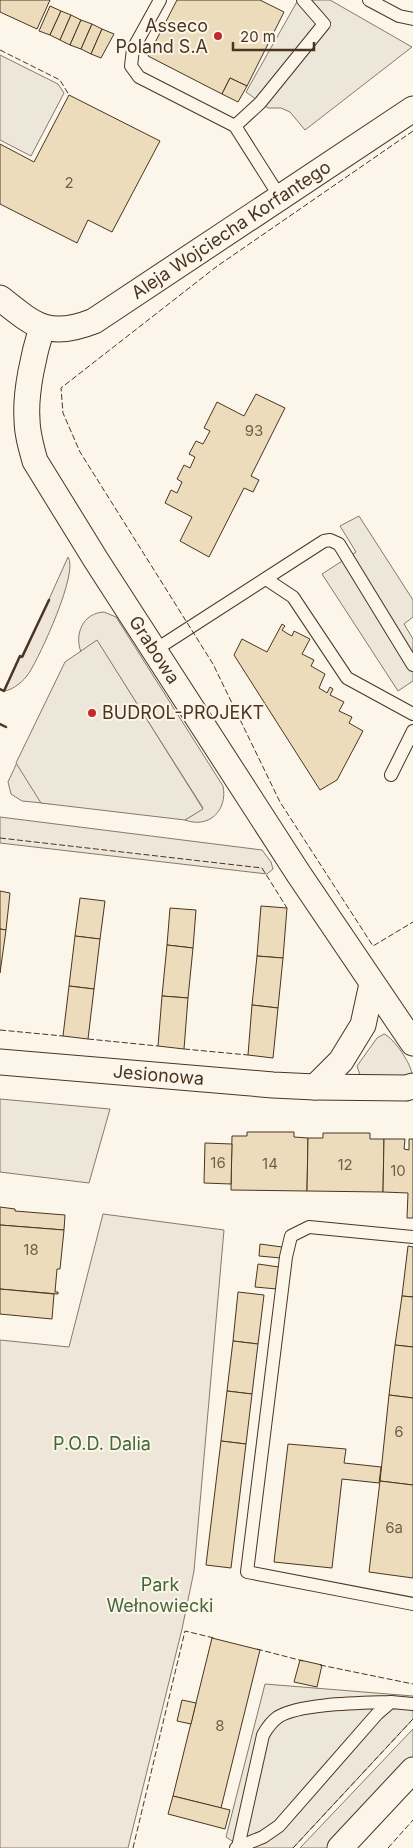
<svg xmlns="http://www.w3.org/2000/svg" width="413" height="1848" font-family="Inter,sans-serif">
<rect width="100%" height="100%" fill="#fbf6e9"/>
<g fill="#ede6d9" stroke="#887966">
<path d="M 68,557 C 79,572 40,656 29,673 C 24,681 13,690 4,691 L 20,656 L 23,657 Z"/>
<path d="M 104,612 L 116,617 L 223,786 C 228,810 209,829 185,820 L 203,808 L 97,641 L 81,652 C 74,634 83,613 104,612 Z"/>
<path d="M 21,754 L 53,804 L 22,801 L 11,794 L 8,782 Z"/>
<path d="M 0,817 L 262,850 L 271,862 L 273,869 L 267,874 L 0,843 Z"/>
<path d="M 384,1034 C 394,1038 413,1066 412,1076 L 360,1075 L 357,1066 L 377,1038 Z"/>
<path d="M 103,1214 L 224,1230 L 194,1571 L 182,1629 L 128,1848 L 0,1848 L 0,1340 L 69,1347 Z"/>
</g>
<g fill="#ede7d9" stroke="#887966">
<path d="M 298,0 L 330,0 L 412,47 L 305,130 L 290,112 L 281,108 L 268,108 L 246,92 Z"/>
<path d="M 0,55 L 58,84 L 64,93 L 31,156 L 0,140 Z"/>
<path d="M 359,516 L 413,600 L 413,617 L 404,624 L 413,639 L 413,681 L 398,691 L 322,574 L 356,552 L 340,526 Z"/>
<path d="M 97,640 L 203,809 L 185,820 L 41,803 L 16,763 L 65,662 Z"/>
<path d="M 0,1099 L 110,1109 L 89,1183 L 0,1172 Z"/>
<path d="M 265,1684 L 413,1696 L 413,1719 L 293,1848 L 243,1848 L 226,1837 Z"/>
<path d="M 413,1729 L 413,1761 L 331,1848 L 300,1848 Z"/>
</g>
<g fill="#ecdcbc" stroke="#4a3520">
<path d="M 0,0 L 50,0 L 37,29 L 0,12 Z"/>
<path d="M 177,0 L 260,0 L 284,12 L 247,86 L 230,78 L 222,94 L 148,56 Z"/>
<path d="M 50,6 L 61,11 L 50,35 L 39,31 Z"/>
<path d="M 61,11 L 71,15 L 60,40 L 50,35 Z"/>
<path d="M 71,15 L 81,20 L 70,45 L 60,40 Z"/>
<path d="M 81,20 L 92,24 L 81,49 L 70,45 Z"/>
<path d="M 92,24 L 102,29 L 91,54 L 81,49 Z"/>
<path d="M 102,29 L 114,34 L 101,58 L 91,54 Z"/>
<path d="M 230,78 L 247,86 L 238,102 L 222,94 Z"/>
<path d="M 69,95 L 160,141 L 112,232 L 88,220 L 77,243 L 0,204 L 0,144 L 34,162 Z"/>
<path d="M 256,394 L 285,408 L 251,476 L 259,480 L 253,492 L 244,488 L 209,557 L 180,541 L 192,517 L 165,503 L 171,490 L 177,493 L 182,482 L 177,479 L 184,465 L 190,468 L 195,457 L 189,454 L 196,441 L 203,444 L 210,431 L 204,428 L 217,402 L 244,416 Z"/>
<path d="M 282,624 L 285,626 L 282,630 L 288,634 L 292,636 L 294,631 L 310,639 L 302,654 L 314,660 L 311,666 L 325,674 L 319,688 L 327,693 L 330,687 L 333,689 L 330,695 L 344,702 L 339,711 L 352,717 L 349,723 L 363,731 L 337,780 L 320,790 L 234,655 L 242,639 L 267,652 Z"/>
<path d="M 0,891 L 10,893 L 6,930 L 0,929 Z"/>
<path d="M 80,898 L 105,901 L 100,939 L 75,936 Z"/>
<path d="M 261,906 L 287,908 L 283,958 L 257,956 Z"/>
<path d="M 170,908 L 196,910 L 193,948 L 167,945 Z"/>
<path d="M 0,929 L 6,930 L 0,973 Z"/>
<path d="M 75,936 L 100,939 L 94,989 L 69,986 Z"/>
<path d="M 167,945 L 193,948 L 188,998 L 162,996 Z"/>
<path d="M 257,956 L 283,958 L 278,1008 L 252,1005 Z"/>
<path d="M 69,986 L 94,989 L 88,1039 L 63,1036 Z"/>
<path d="M 162,996 L 188,998 L 184,1049 L 158,1046 Z"/>
<path d="M 252,1005 L 278,1008 L 273,1058 L 248,1055 Z"/>
<path d="M 247,1132 L 294,1132 L 294,1137 L 308,1138 L 307,1191 L 231,1190 L 232,1136 L 247,1136 Z"/>
<path d="M 323,1133 L 370,1133 L 370,1139 L 384,1139 L 383,1192 L 307,1191 L 308,1138 L 323,1138 Z"/>
<path d="M 384,1139 L 405,1139 L 404,1149 L 409,1150 L 409,1139 L 413,1139 L 413,1218 L 407,1218 L 408,1193 L 383,1192 Z"/>
<path d="M 205,1143 L 232,1144 L 231,1184 L 204,1183 Z"/>
<path d="M 0,1207 L 15,1209 L 15,1211 L 65,1215 L 64,1230 L 0,1225 Z"/>
<path d="M 0,1225 L 64,1230 L 60,1269 L 57,1269 L 55,1292 L 58,1292 L 58,1294 L 0,1289 Z"/>
<path d="M 260,1244 L 282,1247 L 281,1258 L 259,1256 Z"/>
<path d="M 408,1246 L 413,1247 L 413,1297 L 402,1296 Z"/>
<path d="M 258,1264 L 279,1267 L 277,1289 L 255,1287 Z"/>
<path d="M 0,1289 L 54,1294 L 52,1319 L 0,1314 Z"/>
<path d="M 238,1292 L 264,1295 L 258,1344 L 233,1341 Z"/>
<path d="M 402,1296 L 413,1297 L 413,1347 L 395,1345 Z"/>
<path d="M 233,1341 L 258,1344 L 252,1394 L 227,1391 Z"/>
<path d="M 395,1345 L 413,1347 L 413,1398 L 389,1395 Z"/>
<path d="M 227,1391 L 252,1394 L 246,1444 L 221,1441 Z"/>
<path d="M 389,1395 L 413,1398 L 413,1485 L 380,1481 Z"/>
<path d="M 221,1441 L 246,1444 L 231,1568 L 206,1565 Z"/>
<path d="M 288,1444 L 346,1449 L 344,1463 L 381,1467 L 379,1483 L 342,1479 L 332,1568 L 274,1562 Z"/>
<path d="M 380,1481 L 413,1485 L 413,1578 L 369,1572 Z"/>
<path d="M 212,1638 L 260,1650 L 221,1808 L 173,1796 Z"/>
<path d="M 300,1660 L 322,1665 L 317,1687 L 294,1682 Z"/>
<path d="M 182,1700 L 196,1703 L 191,1724 L 177,1721 Z"/>
<path d="M 173,1796 L 230,1810 L 225,1829 L 168,1814 Z"/>
</g>
<g fill="none" stroke-linecap="round" stroke-linejoin="round">
<g stroke="#4a3520" stroke-width="14">
<g id="service">
<path d="M 160,0 L 133,49 L 131,66 L 139,77 L 235,126 L 280,197"/>
<path d="M 369,0 L 399,16 L 413,19"/>
<path d="M 235,126 L 260,103 L 324,24 L 303,0"/>
<path d="M 266,579 L 293,597 L 347,678 L 413,714"/>
<path d="M 155,650 L 324,541 L 330,540 L 339,544 L 413,665"/>
<path d="M 391,775 L 413,731"/>
<path d="M 413,1237 L 309,1227 L 291,1236 L 286,1257 L 247,1572 L 413,1604"/>
<path d="M 238,1847 L 263,1735 C 267,1728 271,1722 278,1717 C 300,1703 364,1703 391,1702"/>
<path d="M 236,1848 L 263,1837 L 279,1826 L 377,1714 L 391,1702 L 413,1704"/>
</g>
</g>
<g stroke="#4a3520" stroke-width="27">
<g id="minor">
<path id="s1" d="M 0,298 C 35,326 49,339 94,321 L 413,109"/>
<path id="s2" d="M 42,327 C 34,353 25,392 27,419 C 27,433 31,447 35,461 L 96,560 L 298,873 L 413,1043"/>
<path id="s3" d="M 0,1062 L 273,1085 L 315,1087 L 406,1088 L 413,1086"/>
<path d="M 315,1087 L 341,1061 L 363,1025 L 372,984"/>
<path d="M 340,1848 L 413,1770"/>
</g>
</g>
<use href="#service" stroke="#fbf6e9" stroke-width="12"/>
<use href="#minor" stroke="#fbf6e9" stroke-width="25"/>
<g stroke="#4a3520" stroke-width="1" stroke-dasharray="6 2.5" stroke-linecap="butt">
<path d="M 0,50 L 60,80 L 69,95"/>
<path d="M 413,131 L 216,267 L 61,388 L 63,413 L 80,452 L 213,664 L 280,802 L 373,946 L 413,922"/>
<path d="M 0,838 L 262,868 L 287,908"/>
<path d="M 0,1030 L 63,1036"/>
<path d="M 88,1039 L 158,1046"/>
<path d="M 184,1049 L 248,1055"/>
<path d="M 257,1649 L 303,1661"/>
<path d="M 320,1665 L 413,1684"/>
<path d="M 133,1848 L 185,1631 L 214,1638"/>
<path d="M 293,1848 L 413,1719"/>
<path d="M 388,1848 L 413,1820"/>
</g>
<g stroke="#4a3520" stroke-width="2.5">
<path d="M 0,689 L 4,691 L 20,656 L 22,657 L 49,600"/>
<path d="M 0,724 L 6,727"/>
</g>
</g>
<g fill="#c62828" stroke="#fbf6e9" stroke-width="2">
<circle cx="218" cy="36" r="5"/>
<circle cx="92" cy="713" r="5"/>
</g>
<g text-anchor="middle" stroke-width="4" stroke-linejoin="round" paint-order="stroke">
<g font-size="15" fill="#725f47">
<text x="69" y="188">2</text>
<text x="254" y="436">93</text>
<text x="218" y="1168">16</text>
<text x="270" y="1169">14</text>
<text x="345" y="1170">12</text>
<text x="398" y="1176">10</text>
<text x="31" y="1255">18</text>
<text x="399" y="1437">6</text>
<text x="394" y="1533">6a</text>
<text x="220" y="1731">8</text>
</g>
<g font-size="18" fill="#4a3520" stroke="#fbf6e9" text-anchor="end">
<text x="208" y="32">Asseco<tspan x="208" dy="21">Poland S.A</tspan></text>
<text x="102" y="719" text-anchor="start">BUDROL-PROJEKT</text>
</g>
<g font-size="18" fill="#4a3520" stroke="#fbf6e9">
<text dy="6" stroke="none"><textPath href="#s1" startOffset="269">Aleja Wojciecha Korfantego</textPath></text>
<text dy="6" stroke="none"><textPath href="#s2" startOffset="360">Grabowa</textPath></text>
<text dy="6" stroke="none"><textPath href="#s3" startOffset="159">Jesionowa</textPath></text>
</g>
<g font-size="18" fill="#436837" stroke="#fbf6e9">
<text x="102" y="1450">P.O.D. Dalia</text>
<text x="160" y="1591">Park<tspan x="160" dy="21">Wełnowiecki</tspan></text>
</g>
</g>
<path d="M233 42v8h81v-8" fill="none" stroke="#4a3520" stroke-width="2.5"/>
<text x="240" y="42" font-size="15" fill="#4a3520" stroke="#fbf6e9" stroke-width="4" paint-order="stroke">20 m</text>
</svg>
